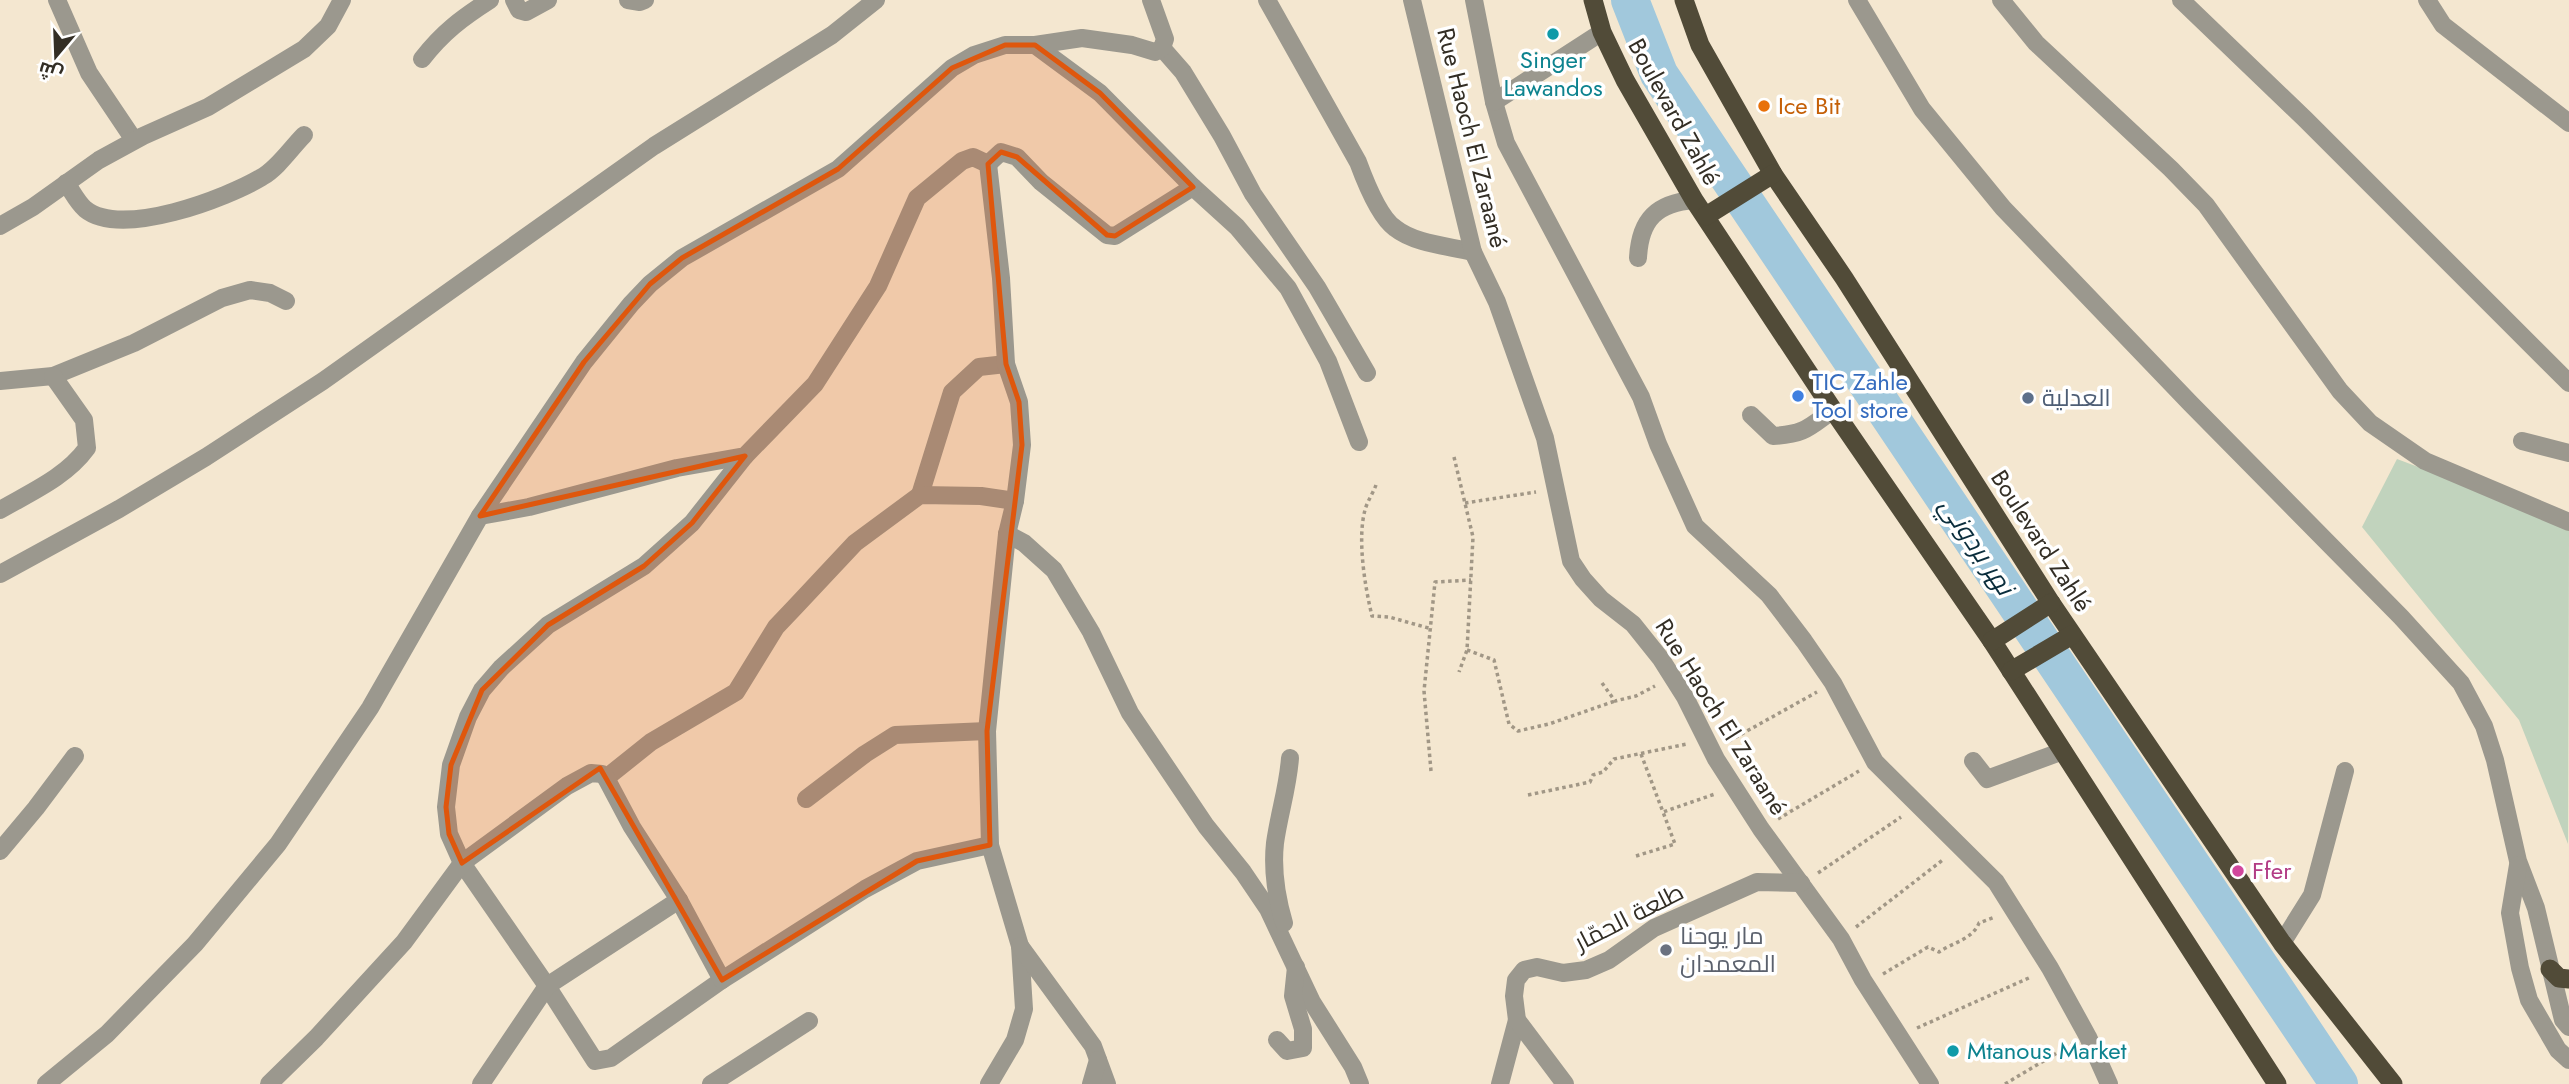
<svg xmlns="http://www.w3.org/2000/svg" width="2569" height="1084" font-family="Jost,Cairo,sans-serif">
<rect width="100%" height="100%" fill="#f4e7d0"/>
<path fill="#c1d3bd" d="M 2397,459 L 2474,488 L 2569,531 L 2568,844 L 2519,720 L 2362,527 Z"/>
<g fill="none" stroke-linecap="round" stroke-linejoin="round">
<path stroke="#a1c8dc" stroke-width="38" d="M 1630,0 L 1659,74 L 2339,1084"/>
<g stroke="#a19786" stroke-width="3.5" stroke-dasharray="3.5 3.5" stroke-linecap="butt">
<path d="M 1454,457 L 1473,537 L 1467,650 L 1459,672"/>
<path d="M 1376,485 C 1373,493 1367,502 1365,510 C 1357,539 1365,587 1372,616 L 1389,617 L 1432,629"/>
<path d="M 1465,503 L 1536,492"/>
<path d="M 1467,650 L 1494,660 L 1509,724 L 1518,731 L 1549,724 L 1615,701"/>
<path d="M 1602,683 L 1615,701 L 1636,696 L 1655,686"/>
<path d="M 1729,741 L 1817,692"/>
<path d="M 1641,754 L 1663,812 L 1715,794"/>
<path d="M 1431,771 L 1424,691 L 1435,582 L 1471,580"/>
<path d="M 1528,795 L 1590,782 L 1593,775 L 1603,772 L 1614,759 L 1687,744"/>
<path d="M 1778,819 L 1859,771"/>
<path d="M 1636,856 L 1675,844 L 1663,812"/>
<path d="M 1818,873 L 1901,817"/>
<path d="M 1856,927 L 1944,859"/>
<path d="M 1883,974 L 1928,947 L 1939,952 C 1952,943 1973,939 1979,923 L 1995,917"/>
<path d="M 1917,1028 L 2031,977"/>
<path d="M 2005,1084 L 2072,1044"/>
</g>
<g stroke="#9b988e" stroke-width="18">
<path d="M 57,0 L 89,73 L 134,140"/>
<path d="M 514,0 L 519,10 L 526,12 L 548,0"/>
<path d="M 628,0 L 640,2 L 645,0"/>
<path d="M 1267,0 L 1358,162 C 1365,181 1379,217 1395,228 C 1415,244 1449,246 1473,252"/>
<path d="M 1412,0 L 1473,252 L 1497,302 L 1545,438 L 1571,561 L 1583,579 L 1601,599 L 1633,624 L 1661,659 L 1685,697 L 1716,759 L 1761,829 L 1841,939 L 1863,980 L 1930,1084"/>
<path d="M 1474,0 L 1494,102 L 1506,143 L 1641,397 L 1658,444 L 1695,526 L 1769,595 L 1804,641 L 1833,683 L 1875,762 L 1996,882 L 2050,968 L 2088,1037 L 2109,1084"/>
<path d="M 2427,0 L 2443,25 L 2569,123"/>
<path d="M 1035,45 L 1100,93 L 1193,187 L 1237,227 L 1288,288 L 1328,361 L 1359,442"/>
<path d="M 1162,48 L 1183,72 L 1222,136 L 1253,194 L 1317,287 L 1367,373"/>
<path d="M 422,59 C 443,32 462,18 490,0"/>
<path d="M 1494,102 L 1602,32"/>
<path d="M 988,164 L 1001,152 L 1017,157 L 1041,182 L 1107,235 L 1115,236 L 1193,187"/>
<path d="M 66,183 C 72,191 77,202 85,209 C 121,239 227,198 262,177 C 278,168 291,148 304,135"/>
<path d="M 0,226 L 33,207 L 99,160 L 143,136 L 208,107 L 304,49 L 328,26 L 342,0"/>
<path d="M 1638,258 C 1640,219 1657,203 1694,200"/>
<path d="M 0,381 L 53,376 L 134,343 L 222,298 L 250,290 L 270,293 L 286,301"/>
<path d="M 1751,415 L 1773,436 C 1805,434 1808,428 1833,410"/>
<path d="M 2522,441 L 2569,453"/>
<path d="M 745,456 L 692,523 L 644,566 L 548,625 L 501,668 L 482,690 L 468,717 L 451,765 L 446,807 L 449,834 L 462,863 L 547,986 L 595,1061 L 611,1058 L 722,980 L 865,889 L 917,861 L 990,845"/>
<path d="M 920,495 L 952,392 L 979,367 L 1006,364"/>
<path d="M 0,510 C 31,492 66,477 87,448 L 84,420 L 53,376"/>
<path d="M 480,516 L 529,507 L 677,468 L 745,456 L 815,384 L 878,286 L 917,198 L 962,161 L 973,157 L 988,164 L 1001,278 L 1006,364 L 1019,402 L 1022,445 L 1015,501 L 1007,534 L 987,731 L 990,845 L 1020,946 L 1024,1009 L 1015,1040 L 989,1084"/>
<path d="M 1007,534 L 1024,543 L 1054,570 L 1091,632 L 1130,713 L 1206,826 L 1243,872 L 1268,909 L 1312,1002 L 1353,1067 L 1360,1084"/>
<path d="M 0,574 L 119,509 L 206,457 L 323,381 L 654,146 L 832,35 L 876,0"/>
<path d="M 1973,761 L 1987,779 L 2063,751"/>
<path d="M 606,778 L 651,742 L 736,692 L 776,627 L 795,607 L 855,543 L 920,495 L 981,496 L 1015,501"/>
<path d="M 806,799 L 865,754 L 895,735 L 987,731"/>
<path d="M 0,851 L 36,808 L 75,756"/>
<path d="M 1284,923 C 1276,896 1272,871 1275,843 C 1279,814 1288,787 1290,758"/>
<path d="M 2282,943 L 2312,895 L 2345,771"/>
<path d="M 1020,946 L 1093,1046 L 1107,1084"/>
<path d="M 1277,1040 L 1287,1051 L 1303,1048 L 1303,1029 L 1293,996 L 1296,967"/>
<path d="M 46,1084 L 107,1034 L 195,944 L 278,844 L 370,708 L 480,516 L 584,362 L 631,304 L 650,284 L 682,258 L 838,169 L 952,68 L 974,55 L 1005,45 L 1035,45 L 1082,38 L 1132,45 L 1155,52 L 1162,48 L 1165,39 L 1151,0"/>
<path d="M 269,1084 L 316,1038 L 404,942 L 462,863 L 567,786 L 591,773 L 602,774 L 606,778 L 632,827 L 679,900 L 722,980"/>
<path d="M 481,1084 L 547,986 L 679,900"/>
<path d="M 711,1084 L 809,1021"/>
<path d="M 1091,1084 L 1098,1060"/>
<path d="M 1500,1084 L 1517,1020"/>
<path d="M 1565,1084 L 1517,1020 L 1514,996 L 1516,980 L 1524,970 L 1537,967 L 1563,973 L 1586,970 L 1609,960 L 1654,928 L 1757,882 L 1801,883"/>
</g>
<g stroke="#9b988e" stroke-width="18">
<path d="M 1857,0 L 1922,109 L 2003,208 L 2190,403 L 2401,617 L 2461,683 L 2484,726 L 2495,760 L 2518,861 L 2536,908 L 2563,1020 L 2569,1027"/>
<path d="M 2001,0 L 2036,43 L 2171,169 L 2206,205 L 2340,391 L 2370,423 L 2425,461 L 2569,522"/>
<path d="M 2181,0 L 2305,119 L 2569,383"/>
<path d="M 2518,865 L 2510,913 L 2520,968 L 2529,1000 L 2558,1050 L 2569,1060"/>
</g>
<g stroke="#514b38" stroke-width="19">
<path d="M 1593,0 L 1602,32 L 1625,80 L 1694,200 L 1833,410 L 1992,641 L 2277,1084"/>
<path d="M 1684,0 L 1700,45 L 1773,174 L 1844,278 L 2051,603 L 2282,943 L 2393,1084"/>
<path d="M 1706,216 L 1773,174"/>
<path d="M 1992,641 L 2051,603"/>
<path d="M 2011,671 L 2072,635"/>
<path d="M 2550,969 L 2559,978 L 2569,979"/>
</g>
</g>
<path fill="#df570d" fill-opacity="0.2" stroke="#df570d" stroke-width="5" stroke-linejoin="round" d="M 1005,45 L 1035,45 L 1100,93 L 1193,187 L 1115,236 L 1107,235 L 1017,157 L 1001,152 L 988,164 L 1006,364 L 1019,402 L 1022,445 L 987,731 L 990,845 L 917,861 L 722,980 L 600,768 L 462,863 L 449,834 L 446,807 L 451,765 L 482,690 L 548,625 L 644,566 L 692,523 L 745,456 L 480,516 L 584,362 L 650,284 L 682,258 L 838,169 L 952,68 Z"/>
<g fill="#0f9aa8" stroke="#fff" stroke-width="2.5">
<circle cx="1553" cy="34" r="7"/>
<circle cx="1953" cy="1051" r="7"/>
</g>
<circle fill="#e8710a" stroke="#fff" stroke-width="2.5" cx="1764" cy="106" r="7"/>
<circle fill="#3f7fe0" stroke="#fff" stroke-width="2.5" cx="1798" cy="396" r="7"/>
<circle fill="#5c6f8a" stroke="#fff" stroke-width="2.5" cx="2028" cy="398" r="7"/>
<circle fill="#d1479c" stroke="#fff" stroke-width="2.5" cx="2238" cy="871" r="7"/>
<circle fill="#6b7280" stroke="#fff" stroke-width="2.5" cx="1666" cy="950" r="7"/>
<g text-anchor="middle" stroke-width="7" stroke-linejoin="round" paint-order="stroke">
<g font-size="24" fill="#0d838f" stroke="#fff">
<text x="1553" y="68">Singer<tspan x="1553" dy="28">Lawandos</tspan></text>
<text x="1967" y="1059" text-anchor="start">Mtanous Market</text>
</g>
<g font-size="24" fill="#c56008" stroke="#fff" text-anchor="start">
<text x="1778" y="114">Ice Bit</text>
</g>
<g font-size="24" fill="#332e25" stroke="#fff">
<text transform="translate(1674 112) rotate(61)" y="8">Boulevard Zahlé</text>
<text transform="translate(1472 138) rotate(76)" y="8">Rue Haoch El Zaraané</text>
<text transform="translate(2041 541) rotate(57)" y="8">Boulevard Zahlé</text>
<text transform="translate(1721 717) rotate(58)" y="8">Rue Haoch El Zaraané</text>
<text transform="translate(1629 917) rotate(-27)" y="8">طلعة الحمّار</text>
</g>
<g font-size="24" fill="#366cbe" stroke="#fff" text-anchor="start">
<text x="1812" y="390">TIC Zahle<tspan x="1812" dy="28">Tool store</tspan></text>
</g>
<g font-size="24" fill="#4e5e75" stroke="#fff" text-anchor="start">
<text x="2042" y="406">العدلية</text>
</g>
<g font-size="24" fill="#b23c85" stroke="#fff" text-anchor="start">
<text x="2252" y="879">Ffer</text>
</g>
<g font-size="24" fill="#5b616d" stroke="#fff" text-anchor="start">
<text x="1680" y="944">مار يوحنا<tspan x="1680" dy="28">المعمدان</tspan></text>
</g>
<g font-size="26" font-style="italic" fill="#0a2d3c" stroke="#fff">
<text transform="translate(1977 546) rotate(56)" y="9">نهر بردوني</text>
</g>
</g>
<g transform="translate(56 56) rotate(199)" stroke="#ffffff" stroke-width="5" paint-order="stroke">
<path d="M0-5L12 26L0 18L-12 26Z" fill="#332e25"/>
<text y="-10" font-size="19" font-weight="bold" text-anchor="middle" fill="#332e25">ش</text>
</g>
</svg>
